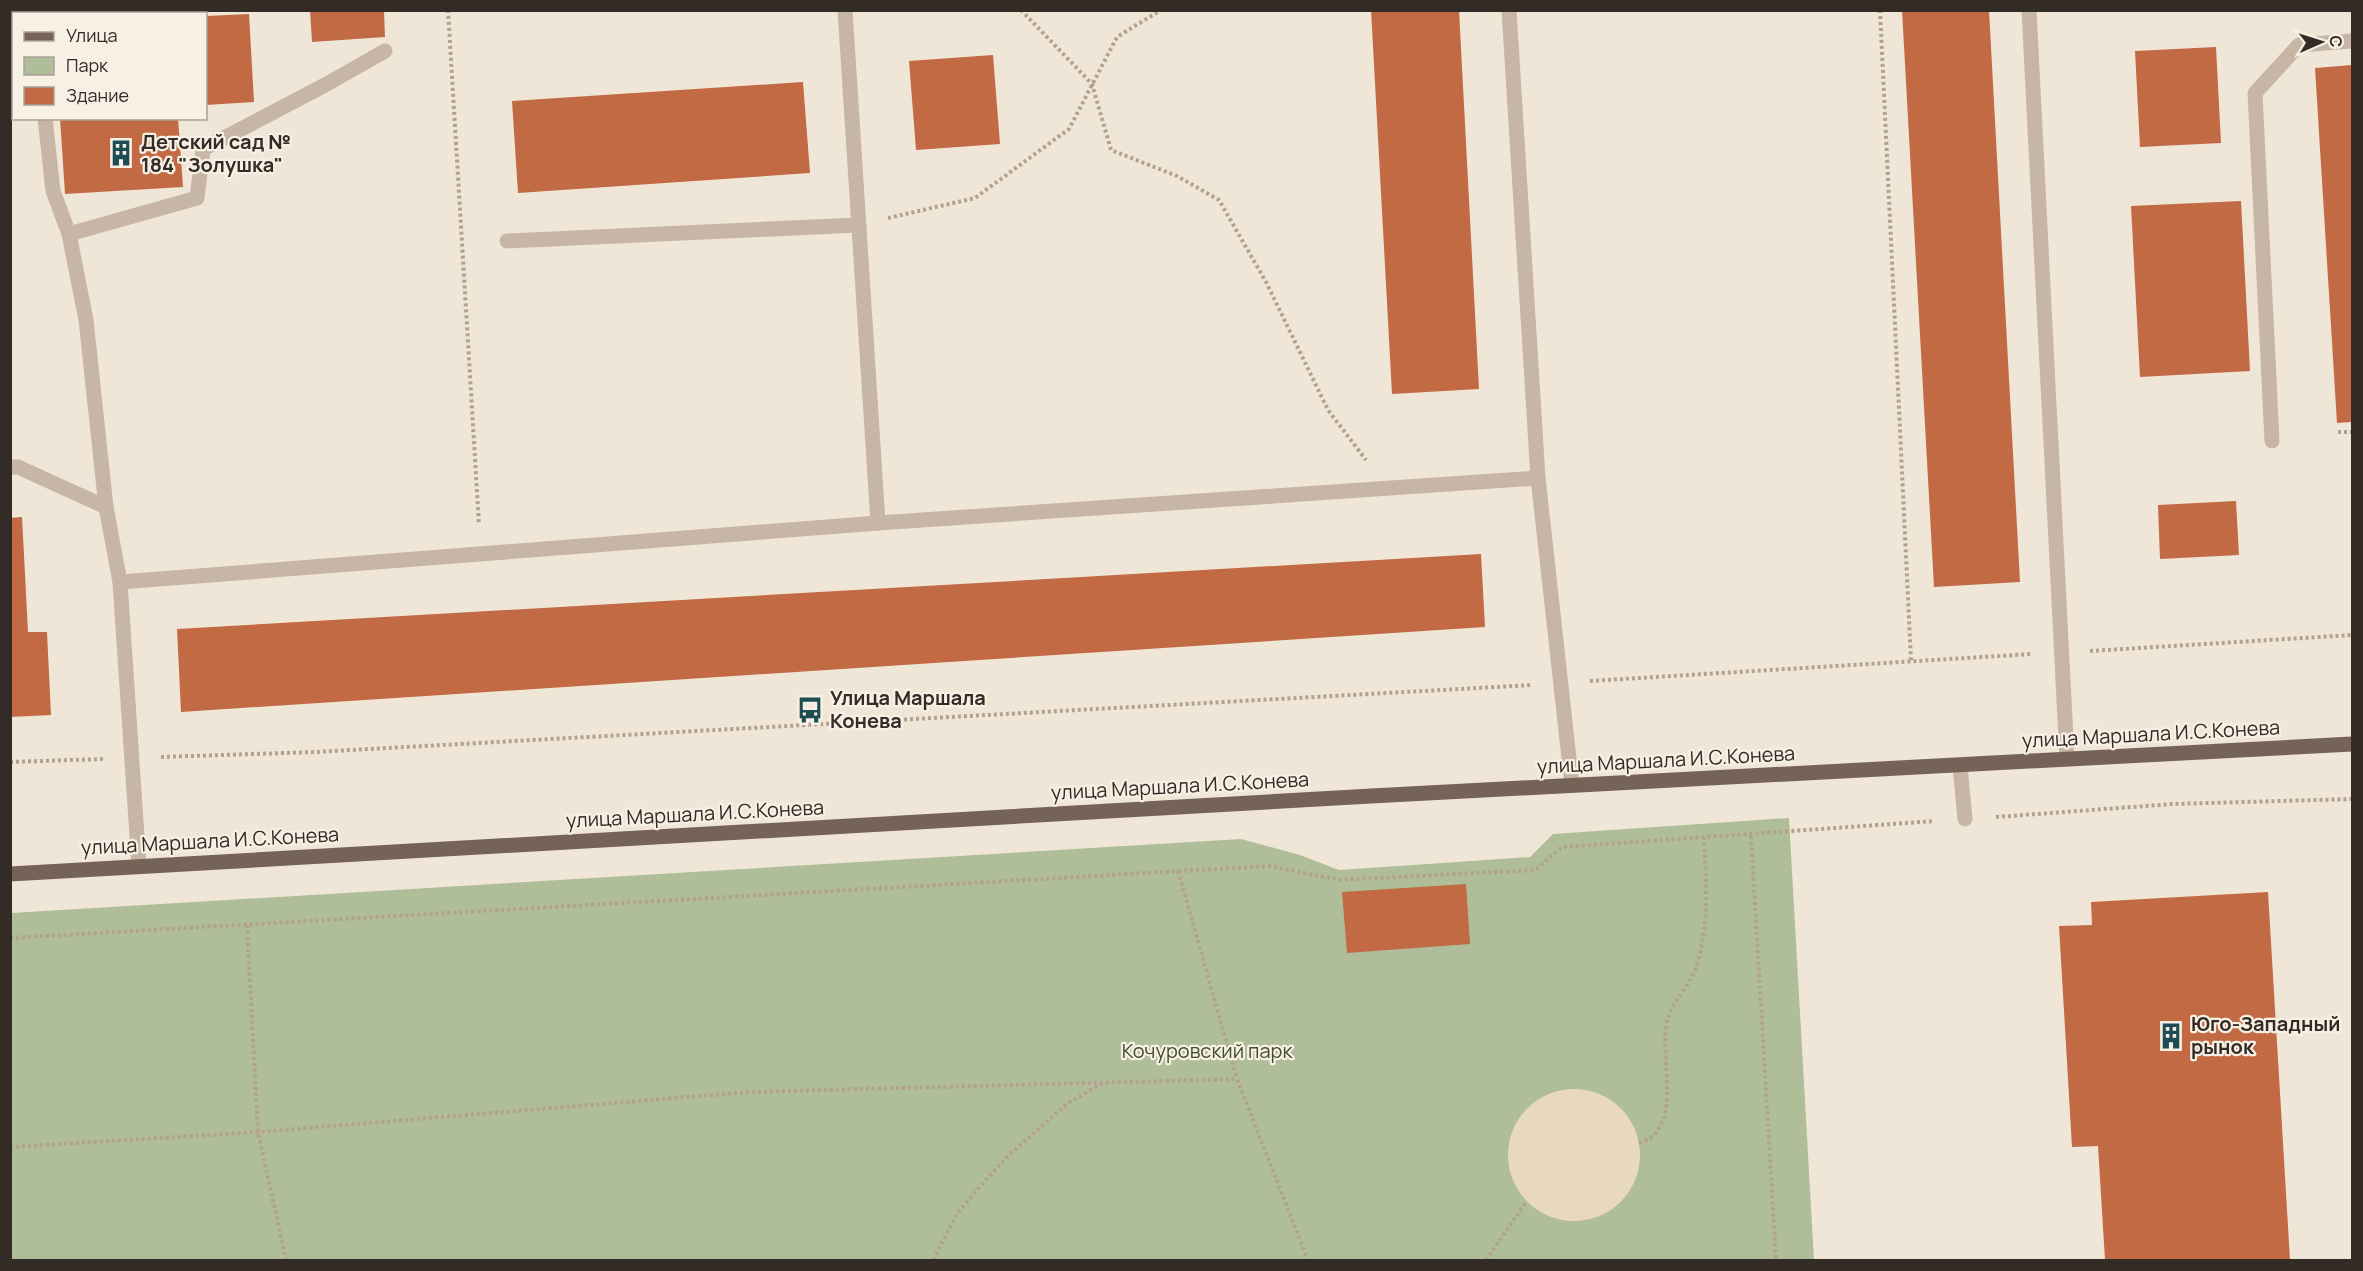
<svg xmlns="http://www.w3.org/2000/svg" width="2363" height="1271" font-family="Manrope,sans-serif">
<rect width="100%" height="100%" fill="#f0e6d8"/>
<path fill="#afbe99" d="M 1789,818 L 1814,1260 L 11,1260 L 11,913 L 1241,839 L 1300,855 L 1339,870 L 1530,857 L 1553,834 Z"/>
<circle fill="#e8d8bf" cx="1574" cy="1155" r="66"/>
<g fill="#c26a44">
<path d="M 49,10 L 176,10 L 177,14 L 50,14 Z"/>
<path d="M 310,10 L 384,10 L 385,37 L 312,42 Z"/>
<path d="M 1371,10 L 1459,10 L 1479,389 L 1392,394 Z"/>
<path d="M 1902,10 L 1989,10 L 2020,582 L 1934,587 Z"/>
<path d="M 249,14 L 254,102 L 206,105 L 206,16 Z"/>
<path d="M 2216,47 L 2221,143 L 2140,147 L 2135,51 Z"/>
<path d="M 993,55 L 1000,144 L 916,150 L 909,61 Z"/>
<path d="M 2352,65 L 2352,422 L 2337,423 L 2315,68 Z"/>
<path d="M 803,82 L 810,173 L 518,193 L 512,101 Z"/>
<path d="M 60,118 L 178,118 L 183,187 L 65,194 Z"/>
<path d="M 2241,201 L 2250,371 L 2140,377 L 2131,206 Z"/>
<path d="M 2236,501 L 2239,555 L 2160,559 L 2158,505 Z"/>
<path d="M 22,517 L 28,632 L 47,632 L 51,715 L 10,717 L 10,518 Z"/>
<path d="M 1481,554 L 1485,627 L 181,712 L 177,629 Z"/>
<path d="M 1466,884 L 1470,944 L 1347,953 L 1342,892 Z"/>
<path d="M 2268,892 L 2290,1260 L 2105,1260 L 2098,1146 L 2072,1147 L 2059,926 L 2092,925 L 2091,902 Z"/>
</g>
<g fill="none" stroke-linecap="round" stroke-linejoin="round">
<g stroke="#b3a08f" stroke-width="4" stroke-dasharray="3 3" stroke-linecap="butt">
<path d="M 448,10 L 479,525"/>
<path d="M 1021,10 L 1092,84 L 1111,150 L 1177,176 L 1219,200 L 1266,282 L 1328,410 L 1366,460"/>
<path d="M 1880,10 L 1911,661"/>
<path d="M 888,218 L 975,198 L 1069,129 L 1117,37 L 1161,10"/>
<path d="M 2338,432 L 2352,432"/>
<path d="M 2090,651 L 2352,635"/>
<path d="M 1590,681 L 2032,654"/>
<path d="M 161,757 L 315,752 L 1532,685"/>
<path d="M 10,762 L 103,759"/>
<path d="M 1996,817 L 2173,804 L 2352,799"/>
<path d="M 1751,836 L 1776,1260"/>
<path d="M 1178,871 L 1237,1079"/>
<path d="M 247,925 L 258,1132 L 286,1260"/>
<path d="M 10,938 L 1269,866 L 1340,880 L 1535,870 L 1562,847 L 1935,821"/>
<path d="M 1639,1143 C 1644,1141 1651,1139 1655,1134 C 1679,1106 1658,1051 1668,1018 C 1673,1000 1689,987 1695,970 C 1710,928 1706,882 1704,838"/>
<path d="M 10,1147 L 258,1132 L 749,1092 L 1237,1079 L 1308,1260"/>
<path d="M 933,1260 L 957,1214 L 982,1184 L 1010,1154 L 1068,1103 L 1103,1083"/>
<path d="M 1486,1260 L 1527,1201"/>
</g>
<g stroke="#c7b6a5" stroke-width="15">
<path d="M 36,10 L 36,14"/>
<path d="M 845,10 L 878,523"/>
<path d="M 1509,10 L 1538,478 L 1572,785"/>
<path d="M 2029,10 L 2067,759"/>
<path d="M 45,118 L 53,191 L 69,234 L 86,320 L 106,507"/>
<path d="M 69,234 L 197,198 L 203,149 L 325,85 L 385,51"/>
<path d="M 507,241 L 858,225"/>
<path d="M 2272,441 L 2255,93 L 2299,45 L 2352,41"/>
<path d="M 10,467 L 18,467 L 106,507 L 120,582 L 139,866"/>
<path d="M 120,582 L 878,523 L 1538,478"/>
<path d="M 1960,766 L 1965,819"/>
</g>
<path stroke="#756357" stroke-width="15" d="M 10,874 L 1371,796 L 2352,744"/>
</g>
<defs>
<g id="building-bare" transform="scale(2.07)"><path d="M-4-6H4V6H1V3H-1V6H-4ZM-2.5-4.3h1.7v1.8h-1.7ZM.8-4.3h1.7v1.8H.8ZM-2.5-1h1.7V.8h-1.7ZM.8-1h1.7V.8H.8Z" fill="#1d4c53" stroke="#f8f0e4" stroke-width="2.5" paint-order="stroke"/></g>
<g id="bus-bare" transform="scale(2.07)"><path d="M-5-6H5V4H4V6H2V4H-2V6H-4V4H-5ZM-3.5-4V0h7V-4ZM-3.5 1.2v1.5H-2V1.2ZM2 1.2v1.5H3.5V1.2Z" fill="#1d4c53" stroke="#f8f0e4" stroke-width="2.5" paint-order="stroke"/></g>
</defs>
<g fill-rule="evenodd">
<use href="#building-bare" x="121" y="153"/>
<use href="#bus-bare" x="810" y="710"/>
<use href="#building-bare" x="2171" y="1036"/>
</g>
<g text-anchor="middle" stroke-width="4.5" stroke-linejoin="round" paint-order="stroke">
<g font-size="20" font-weight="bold" fill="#332b26" stroke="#f8f0e4" text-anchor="start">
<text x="141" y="149">Детский сад №<tspan x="141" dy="23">184 "Золушка"</tspan></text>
<text x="830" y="705">Улица Маршала<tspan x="830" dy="23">Конева</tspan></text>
<text x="2191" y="1031">Юго-Западный<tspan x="2191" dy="23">рынок</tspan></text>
</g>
<g font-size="20" fill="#332b26" stroke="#f8f0e4">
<text transform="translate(2151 734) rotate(-3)" y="7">улица Маршала И.С.Конева</text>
<text transform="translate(1666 760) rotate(-3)" y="7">улица Маршала И.С.Конева</text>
<text transform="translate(1180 786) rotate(-3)" y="7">улица Маршала И.С.Конева</text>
<text transform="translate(695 814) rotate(-3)" y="7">улица Маршала И.С.Конева</text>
<text transform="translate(210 841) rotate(-3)" y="7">улица Маршала И.С.Конева</text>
</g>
<g font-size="20" fill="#40502b" stroke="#f8f0e4">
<text x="1207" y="1058">Кочуровский парк</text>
</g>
</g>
<rect width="2363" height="1271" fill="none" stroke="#332b26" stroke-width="24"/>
<rect x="12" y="12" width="195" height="108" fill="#f8f0e4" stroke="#a9a198" stroke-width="1.5"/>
<rect x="24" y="32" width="30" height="9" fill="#756357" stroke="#a9a198" stroke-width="1.5"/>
<text x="66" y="42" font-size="18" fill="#332b26">Улица</text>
<rect x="24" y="57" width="30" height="18" fill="#afbe99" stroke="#a9a198" stroke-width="1.5"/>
<text x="66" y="72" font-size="18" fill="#332b26">Парк</text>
<rect x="24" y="87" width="30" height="18" fill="#c26a44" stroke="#a9a198" stroke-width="1.5"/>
<text x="66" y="102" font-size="18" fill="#332b26">Здание</text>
<g transform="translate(2321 42) rotate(87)" stroke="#f8f0e4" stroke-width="4.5" paint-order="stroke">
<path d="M0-4.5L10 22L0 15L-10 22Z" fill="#332b26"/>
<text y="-9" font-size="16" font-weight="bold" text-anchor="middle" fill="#332b26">С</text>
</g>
</svg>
